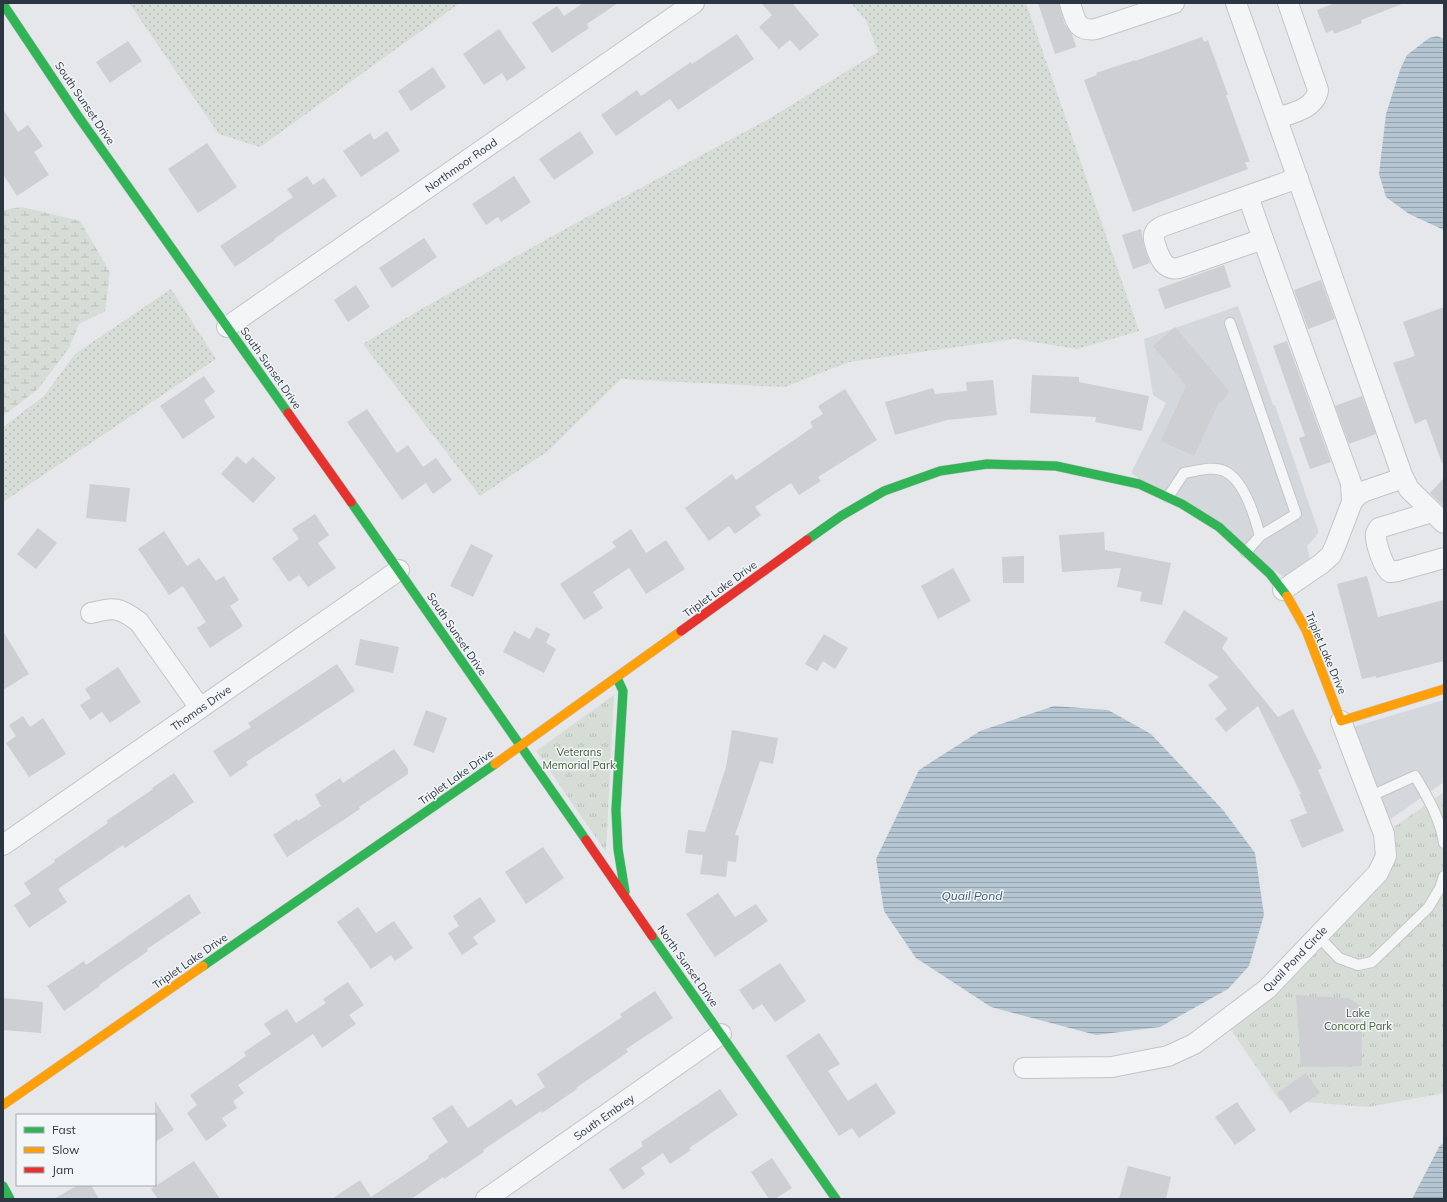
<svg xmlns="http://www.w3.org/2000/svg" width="1447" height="1202" viewBox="0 0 1447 1202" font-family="Mulish,sans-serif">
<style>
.built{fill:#d4d7dc}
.grass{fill:url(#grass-dots)}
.wetland{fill:url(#wetland-marsh)}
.park{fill:url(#park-tufts)}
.water{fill:url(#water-rules)}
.building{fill:#cdcfd2}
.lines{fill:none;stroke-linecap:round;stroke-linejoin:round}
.lane-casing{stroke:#c3c5c8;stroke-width:12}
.street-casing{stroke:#c3c5c8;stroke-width:22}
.fast-casing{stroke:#c3c5c8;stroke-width:10}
.slow-casing{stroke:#c3c5c8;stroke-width:10}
.jam-casing{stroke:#c3c5c8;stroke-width:10}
.lane{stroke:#f4f5f6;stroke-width:10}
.street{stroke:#f4f5f6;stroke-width:20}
.fast{stroke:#30b455;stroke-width:9}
.slow{stroke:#ff9f0a;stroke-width:9}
.jam{stroke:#e5322d;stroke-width:9}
.labels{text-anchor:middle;stroke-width:3;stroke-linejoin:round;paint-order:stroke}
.street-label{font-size:11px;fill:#2c3642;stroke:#f3f6f8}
.park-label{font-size:11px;fill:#445d3a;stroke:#f3f6f8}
.water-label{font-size:12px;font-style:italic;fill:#395874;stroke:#f3f6f8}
</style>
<defs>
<pattern id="grass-dots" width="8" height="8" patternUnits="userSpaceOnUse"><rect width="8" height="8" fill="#d6ddd6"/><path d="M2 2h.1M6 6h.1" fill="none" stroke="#b8beb9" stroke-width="1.8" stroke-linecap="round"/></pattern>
<pattern id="wetland-marsh" width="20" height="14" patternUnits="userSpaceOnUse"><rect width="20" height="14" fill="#d6ddd6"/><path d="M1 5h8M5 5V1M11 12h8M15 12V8" fill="none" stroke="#b8beb9"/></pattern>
<pattern id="park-tufts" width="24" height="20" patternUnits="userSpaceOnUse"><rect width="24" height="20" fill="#d6ddd6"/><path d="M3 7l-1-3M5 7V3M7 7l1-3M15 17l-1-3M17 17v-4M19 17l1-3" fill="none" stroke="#b8beb9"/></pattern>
<pattern id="water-rules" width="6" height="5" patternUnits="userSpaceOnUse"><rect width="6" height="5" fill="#b5c5d2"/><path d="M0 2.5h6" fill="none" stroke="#93a1ac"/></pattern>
</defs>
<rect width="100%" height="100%" fill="#e5e7ea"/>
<g class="built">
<polygon points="1238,306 1273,405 1275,405 1318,530 1318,534 1307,546 1310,559 1284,577 1131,473 1166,403 1153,395 1144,339"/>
<polygon points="1444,700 1444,782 1389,820 1353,727"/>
</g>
<g class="grass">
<polygon points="129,3 460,3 260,147 219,134"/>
<polygon points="851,3 1026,3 1139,331 1077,349 1014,339 849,362 785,387 621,379 548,451 480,496 363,344 418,311 576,223 767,120 878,52 866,20"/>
<polygon points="171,289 216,359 3,502 3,427 44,396 75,354"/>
</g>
<polygon class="wetland" points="22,207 80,221 110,272 105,311 79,324 69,348 38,389 3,416 3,210"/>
<g class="park">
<polygon points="614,695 606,852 536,751"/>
<polygon points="1444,792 1444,1093 1368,1107 1279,1100 1225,1021 1378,873 1384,834"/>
</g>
<g class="water">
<polygon points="1437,36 1444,39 1444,230 1409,214 1386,197 1379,174 1386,114 1400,70 1407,55 1429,38"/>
<polygon points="1054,706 1108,710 1151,734 1223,810 1255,853 1264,915 1249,966 1228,989 1160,1027 1096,1035 991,1007 916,958 884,911 876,859 919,770 980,731"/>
<polygon points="1444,1142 1444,1199 1412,1199 1439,1147"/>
</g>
<g class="building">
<polygon points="583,3 618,3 587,24 589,28 552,53 532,23 557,6 564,16"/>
<polygon points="761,3 792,3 819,35 800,51 790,40 779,49 759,27 772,15"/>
<polygon points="1038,3 1059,3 1064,23 1072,34 1076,47 1055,54"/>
<polygon points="1335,3 1401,3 1402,4 1361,20 1362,23 1334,34 1333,30 1326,33 1317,10"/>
<polygon points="499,29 526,68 507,81 502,73 484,85 463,54"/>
<polygon points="737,34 754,59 678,110 670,99 616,136 601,115 637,90 641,96 691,62 692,64"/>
<polygon points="1202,37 1204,42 1208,40 1228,95 1226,95 1250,162 1245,162 1248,169 1133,212 1084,80 1097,75 1096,73 1135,60 1135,61"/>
<polygon points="128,41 142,61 110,83 96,62"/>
<polygon points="433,67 446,87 411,111 398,91"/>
<polygon points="3,109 18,132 28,125 43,146 34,152 49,175 17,196 3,174"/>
<polygon points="387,131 400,151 361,177 343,151 370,133 374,140"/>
<polygon points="580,131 594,153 554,180 539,159"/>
<polygon points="207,143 237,187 198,213 168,169"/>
<polygon points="307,176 313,185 324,178 337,196 274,239 275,240 235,267 220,246 293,197 287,189"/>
<polygon points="514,176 531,202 501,222 498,217 486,225 472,204"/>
<polygon points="1141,229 1144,246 1150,263 1133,269 1122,235"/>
<polygon points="424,238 437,257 392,288 379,268"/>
<polygon points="1224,265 1231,287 1165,309 1158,289"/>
<polygon points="1321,280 1335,319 1308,329 1294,290"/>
<polygon points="356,285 370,307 348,322 334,300"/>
<polygon points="1444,307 1444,463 1442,463 1426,419 1415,424 1393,363 1415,356 1403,322"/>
<polygon points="1175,327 1229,391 1225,398 1218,404 1194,456 1161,441 1186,386 1153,346"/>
<polygon points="1287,341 1331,462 1310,469 1299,438 1305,436 1273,346"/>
<polygon points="1032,375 1079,377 1079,382 1149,396 1142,431 1095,422 1096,417 1030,413"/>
<polygon points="204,376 215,392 204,400 215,417 183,439 160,406"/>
<polygon points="993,380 997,415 947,420 895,435 885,402 933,388 935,394 967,391 966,382"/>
<polygon points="845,389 877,440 818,477 821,481 799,495 791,483 755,507 761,515 735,534 729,526 709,541 685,508 732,474 736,480 813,427 810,422 823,414 818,406"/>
<polygon points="1362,396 1376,434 1349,444 1335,406"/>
<polygon points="367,409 397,453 408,445 423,467 436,458 452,480 433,494 426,483 402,500 347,422"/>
<polygon points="237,456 246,464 253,457 276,478 253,503 221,474"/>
<polygon points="1444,478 1444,507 1430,493"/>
<polygon points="90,484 130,488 126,522 86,518"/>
<polygon points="315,514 329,535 318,543 336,568 308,587 299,575 289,582 272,558 299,539 292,529"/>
<polygon points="38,528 57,543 36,569 17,554"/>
<polygon points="631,529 646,553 666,540 685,569 646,594 629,568 593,592 603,608 584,620 560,584 616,547 612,542"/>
<polygon points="164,531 187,566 199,558 216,581 224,576 239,600 230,606 243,626 210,648 197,628 206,622 183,586 169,595 138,549"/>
<polygon points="1104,532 1105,550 1171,563 1162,605 1140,601 1142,592 1117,587 1121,568 1062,572 1059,535"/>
<polygon points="471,544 493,555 473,597 450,586"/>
<polygon points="1024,556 1024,583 1003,583 1002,557"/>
<polygon points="953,568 971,601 938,619 921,586"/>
<polygon points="1367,576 1378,617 1444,600 1444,661 1376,678 1376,676 1362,679 1337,584"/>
<polygon points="1184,610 1228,638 1222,648 1278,717 1293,709 1322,768 1318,770 1344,831 1302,848 1290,820 1307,813 1299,794 1301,794 1258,706 1226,732 1215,719 1227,709 1208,685 1219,677 1164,643"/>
<polygon points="536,627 550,634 546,643 556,649 544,673 503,652 514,631 530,639"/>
<polygon points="3,631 29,674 3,690"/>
<polygon points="824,634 848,648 835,669 823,661 817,671 805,664"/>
<polygon points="360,639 399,647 393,673 355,665"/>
<polygon points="337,664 355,691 246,762 248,765 230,777 213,751 251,727 248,723"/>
<polygon points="118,667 141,702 110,723 102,712 90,720 80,705 91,698 85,689"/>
<polygon points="426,710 447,718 434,753 413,745"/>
<polygon points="23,716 30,727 43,718 66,754 29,777 6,743 16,736 9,725"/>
<polygon points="732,730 778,738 773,764 760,761 735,835 739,836 736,862 728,861 726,877 700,874 703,855 685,853 688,830 705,832 726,767"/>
<polygon points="394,749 408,769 408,774 359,807 360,809 287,857 273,835 297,819 298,821 321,806 315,795 340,778 343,783"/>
<polygon points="174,773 194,802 125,848 123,845 58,889 67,902 29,928 14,905 31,894 24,883 55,862 54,860 108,823 106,821 153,789 152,788"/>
<polygon points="543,847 564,878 526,904 505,872"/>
<polygon points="718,893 735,917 756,904 768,921 715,957 686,914"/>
<polygon points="189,894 201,913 147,949 148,951 99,985 100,986 64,1011 47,986 84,961 86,965"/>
<polygon points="480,897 496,921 473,937 478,944 462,955 448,933 459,926 453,916"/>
<polygon points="358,907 376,933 394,921 413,948 395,961 391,955 371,969 337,922"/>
<polygon points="780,963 806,1001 775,1022 762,1004 753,1010 739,990"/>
<polygon points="348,982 364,1005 349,1015 356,1024 322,1048 313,1034 238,1085 244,1093 233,1101 237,1108 222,1118 227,1126 206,1141 187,1113 197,1105 190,1095 246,1056 244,1052 271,1034 264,1024 287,1009 296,1023 326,1003 323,999"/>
<polygon points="655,991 673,1018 626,1049 628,1052 576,1088 577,1089 542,1113 541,1111 483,1150 484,1152 444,1179 443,1177 411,1199 332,1199 360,1180 371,1197 429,1158 428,1156 448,1142 432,1118 452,1105 468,1128 511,1099 516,1106 545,1087 537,1074 622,1017 620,1014"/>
<polygon points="1296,995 1348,998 1361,1006 1362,1066 1301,1067"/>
<polygon points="3,998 43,1002 41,1033 3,1030"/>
<polygon points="819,1033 840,1064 828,1071 848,1101 876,1083 896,1113 859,1138 852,1128 839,1136 786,1056"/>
<polygon points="1306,1073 1320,1093 1290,1113 1277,1093"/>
<polygon points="720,1089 738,1115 689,1148 691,1150 670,1164 663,1153 641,1168 645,1174 623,1190 609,1169 643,1146 641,1142"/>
<polygon points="155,1101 174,1130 155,1142"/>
<polygon points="1237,1102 1256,1130 1235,1145 1215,1117"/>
<polygon points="772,1158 792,1188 775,1199 769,1199 751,1172"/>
<polygon points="194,1161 220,1199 158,1199 151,1189"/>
<polygon points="1128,1166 1171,1177 1166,1199 1119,1199"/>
<polygon points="78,1185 91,1185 99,1199 54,1199"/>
</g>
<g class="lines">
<g class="lane-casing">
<g id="lane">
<polyline points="1230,323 1296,514 1260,536 1246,552"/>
<path d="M1168,497L1184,473C1196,471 1215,465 1226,472C1244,481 1255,517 1260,536"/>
<path d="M1371,796L1415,776C1428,798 1440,818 1444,843"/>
<polyline points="1318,936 1339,958 1358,965 1372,962 1428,908 1440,888 1444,876"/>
</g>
</g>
<g class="street-casing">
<g id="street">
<path d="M1070,3C1075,19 1076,32 1096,29L1174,3"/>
<polyline points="1236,3 1402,475 1409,489 1444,523"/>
<path d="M1277,118C1292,113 1315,109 1318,90L1288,3"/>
<path d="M1248,196L1263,239L1179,268C1165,271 1160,259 1156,247C1155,243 1153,239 1154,235C1155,230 1159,228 1163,226L1298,178"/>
<polyline points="1263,239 1351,483 1352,502"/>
<polyline points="227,327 694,3"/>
<path d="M1432,512L1379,528C1377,531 1375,533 1376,537C1376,544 1384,569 1390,572L1398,571L1444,558"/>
<polyline points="1283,590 1321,564 1331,555 1336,544 1352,502 1358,495 1365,491 1403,478"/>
<path d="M91,613C115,607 119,607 139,622L200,708"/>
<polyline points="3,845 399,570"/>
<polyline points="1024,1068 1112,1067 1168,1056 1194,1044 1267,989 1378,873 1386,856 1384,834 1341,721"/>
<polyline points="486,1199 721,1034"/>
</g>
</g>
<g class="fast-casing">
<g id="fast">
<polyline points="3,4 78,116 288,413"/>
<polyline points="351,502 586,840"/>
<polyline points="807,540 841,516 884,491 940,471 987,464 1056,466 1139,484 1182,504 1219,527 1270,574 1287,596"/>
<polyline points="617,678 623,691 616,810 618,849 625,892"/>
<polyline points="652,936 836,1199"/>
<polyline points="203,966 495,764"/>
<polyline points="3,1186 10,1199"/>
</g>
</g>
<g class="slow-casing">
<g id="slow">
<polyline points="1287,596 1306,630 1341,721 1444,689"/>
<polyline points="495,764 681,631"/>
<polyline points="3,1105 203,966"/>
</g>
</g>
<g class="jam-casing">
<g id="jam">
<polyline points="288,413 351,502"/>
<polyline points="681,631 807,540"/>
<polyline points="586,840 652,936"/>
</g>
</g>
<use href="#lane" class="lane"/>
<use href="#street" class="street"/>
<use href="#fast" class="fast"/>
<use href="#slow" class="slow"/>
<use href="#jam" class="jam"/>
</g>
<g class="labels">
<g class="street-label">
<text transform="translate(85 103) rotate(56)" y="4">South Sunset Drive</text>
<text transform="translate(461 165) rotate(-35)" y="4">Northmoor Road</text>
<text transform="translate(271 368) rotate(55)" y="4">South Sunset Drive</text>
<text transform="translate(720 589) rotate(-36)" y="4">Triplet Lake Drive</text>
<text transform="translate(457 634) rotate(56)" y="4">South Sunset Drive</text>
<text transform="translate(1326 653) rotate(67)" y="4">Triplet Lake Drive</text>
<text transform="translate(201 708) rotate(-35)" y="4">Thomas Drive</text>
<text transform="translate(456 777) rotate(-35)" y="4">Triplet Lake Drive</text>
<text transform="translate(1295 959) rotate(-46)" y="4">Quail Pond Circle</text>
<text transform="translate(190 961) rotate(-35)" y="4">Triplet Lake Drive</text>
<text transform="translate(688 966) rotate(55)" y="4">North Sunset Drive</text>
<text transform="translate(604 1117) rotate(-35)" y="4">South Embrey</text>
</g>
<g class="park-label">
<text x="579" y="756">Veterans<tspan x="579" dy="13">Memorial Park</tspan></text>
<text x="1358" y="1017">Lake<tspan x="1358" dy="13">Concord Park</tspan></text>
</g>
<g class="water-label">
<text x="972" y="900">Quail Pond</text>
</g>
</g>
<rect width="1447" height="1202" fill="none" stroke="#2c3642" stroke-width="8"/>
<rect x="16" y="1114" width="140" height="72" fill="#f3f6f8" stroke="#a3a9af"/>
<rect x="24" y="1127" width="20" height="6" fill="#30b455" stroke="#a3a9af"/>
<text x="52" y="1134" font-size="12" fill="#2c3642">Fast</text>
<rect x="24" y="1147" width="20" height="6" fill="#ff9f0a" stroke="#a3a9af"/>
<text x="52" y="1154" font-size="12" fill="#2c3642">Slow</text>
<rect x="24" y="1167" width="20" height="6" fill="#e5322d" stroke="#a3a9af"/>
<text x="52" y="1174" font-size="12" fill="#2c3642">Jam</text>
</svg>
